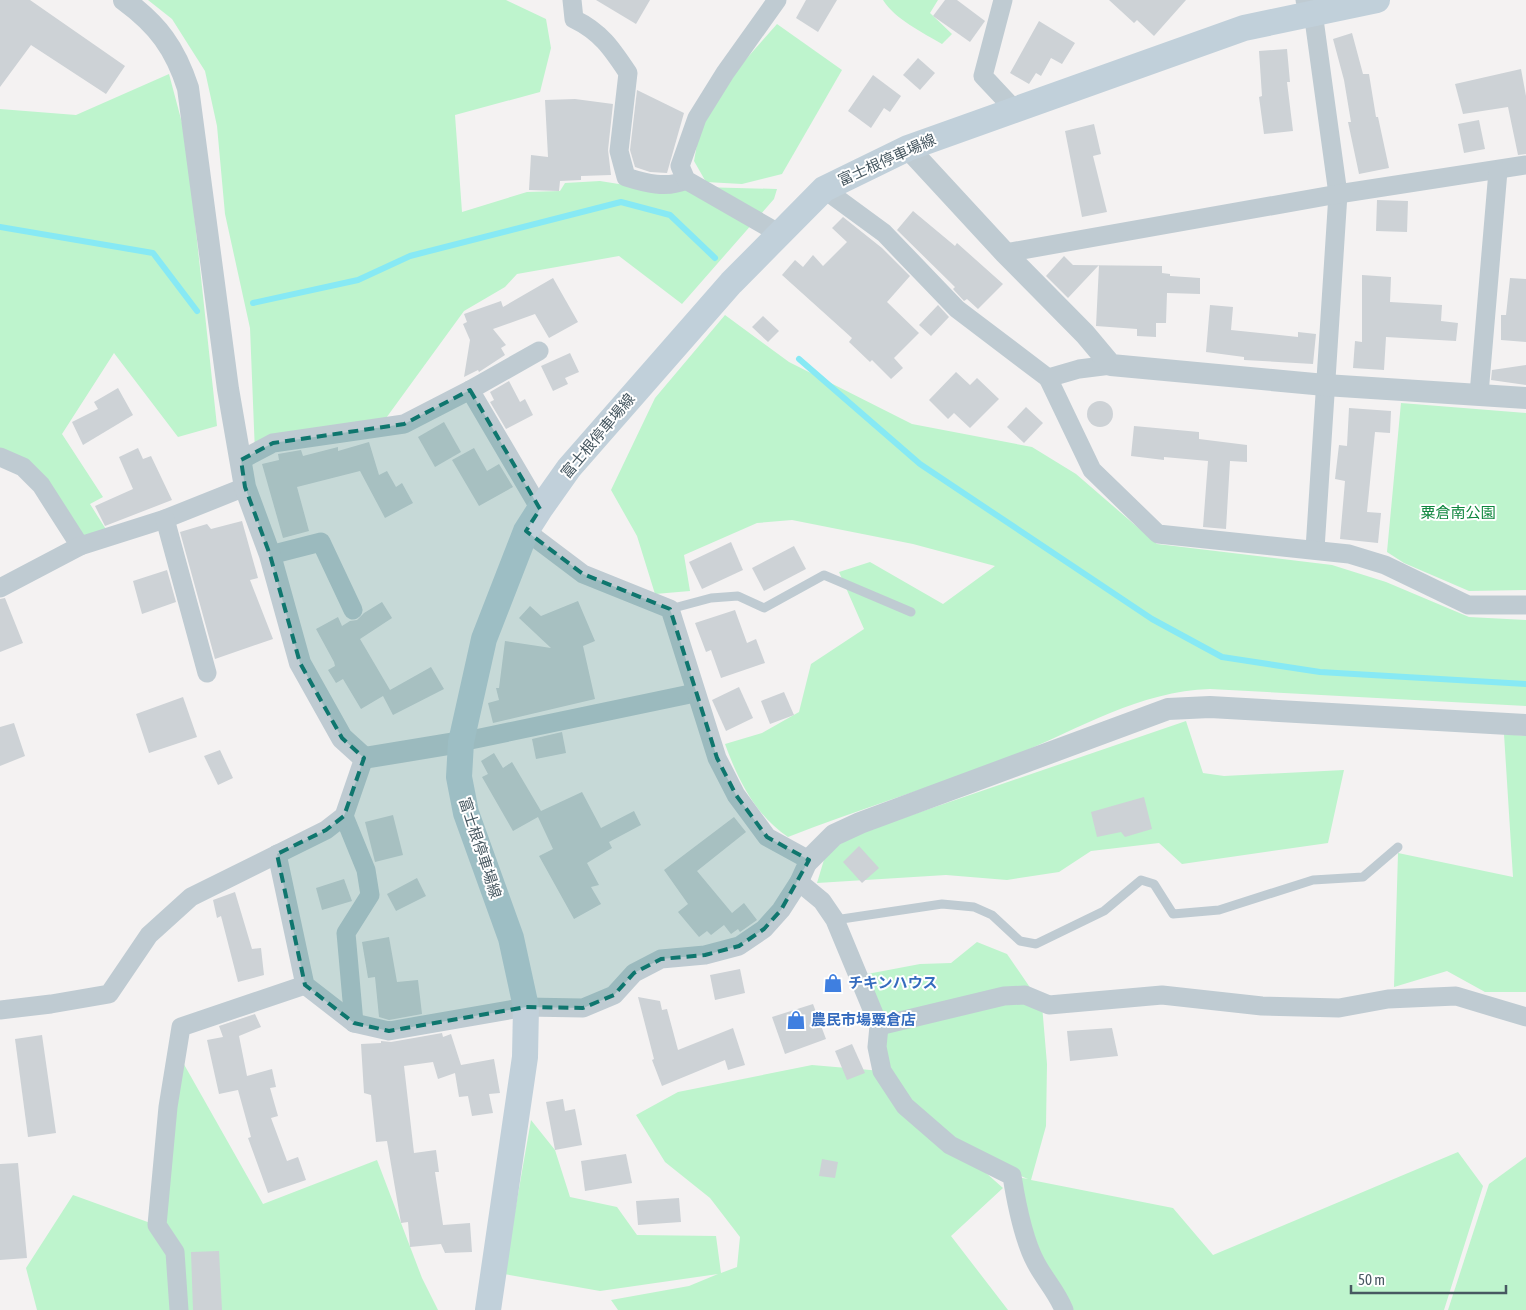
<svg xmlns="http://www.w3.org/2000/svg" width="1526" height="1310" viewBox="0 0 1526 1310" font-family="'Asap Condensed','Noto Sans JP',sans-serif">
<style>
.green{fill:#bef4cd}
.lines{fill:none;stroke-linecap:round;stroke-linejoin:round}
.stream{stroke:#87e9f4;stroke-width:6}
.building{fill:#cdd2d6}
.service{stroke:#bfcbd2;stroke-width:9}
.minor{stroke:#bfcbd2;stroke-width:19}
.tertiary{stroke:#bfcbd2;stroke-width:22}
.secondary{stroke:#c1d0da;stroke-width:26}
.marked{fill:#0f766e;fill-opacity:0.2;stroke:#0f766e;stroke-width:4;stroke-dasharray:10 6;stroke-linejoin:round}
.labels{text-anchor:middle;stroke-width:4;stroke-linejoin:round;paint-order:stroke}
.street-label{font-size:15px;fill:#475861;stroke:#fff}
.park-label{font-size:15px;fill:#0f863e;stroke:#fff}
.shop-label{font-size:15px;font-weight:bold;fill:#366cbe;stroke:#fff;text-anchor:start}
</style>
<rect width="100%" height="100%" fill="#f4f2f2"/>
<g class="green">
<polygon points="148,0 506,0 546,19 551,48 540,92 455,115 462,212 527,192 560,191 565,183 600,181 625,185 777,189 774,199 682,304 619,256 517,274 505,287 464,311 381,425 255,453 250,328 225,214 217,126 205,71 172,19"/>
<path d="M883,0H938L930,13L952,34L942,44C922,32 896,20 883,0Z"/>
<polygon points="777,24 842,70 782,174 742,184 706,182 694,161 701,122 732,75"/>
<polygon points="169,74 186,138 217,426 178,437 114,353 62,434 103,497 90,504 107,531 80,546 42,486 0,457 0,109 76,115"/>
<path d="M725,315L789,362L912,424L1032,447L1076,474L1157,544L1332,565L1386,582L1469,617L1526,620V706L1210,689C1136,691 1071,734 1003,760C932,787 859,809 788,837C756,816 738,780 725,744L762,733L799,712L811,664L864,629L839,572L870,562L943,604L995,566L913,544L792,520L757,523L684,555L690,591L655,594L637,536L611,490L655,398Z"/>
<polygon points="1401,403 1526,413 1526,590 1469,591 1404,563 1387,552"/>
<polygon points="1186,721 1203,773 1224,776 1344,770 1328,843 1182,864 1159,843 1091,851 1059,872 1007,880 946,875 817,883 826,853 856,834"/>
<polygon points="1504,734 1526,736 1526,992 1485,992 1447,971 1394,987 1398,853 1513,877"/>
<polygon points="977,942 1007,954 1042,1005 1047,1064 1046,1126 1031,1180 1173,1208 1213,1255 1458,1152 1483,1186 1444,1310 1062,1310 1012,1176 1028,1179 964,1152 942,1134 1003,1188 951,1236 1008,1310 618,1310 611,1300 689,1286 718,1274 600,1291 504,1274 531,1120 555,1150 570,1197 617,1207 637,1235 716,1236 721,1273 737,1267 740,1237 710,1198 665,1162 636,1115 678,1092 812,1065 882,1071 862,975 920,964 951,963"/>
<polygon points="177,1052 263,1204 377,1160 422,1278 438,1310 37,1310 26,1268 73,1195 156,1225"/>
<polygon points="1526,1157 1526,1310 1448,1310 1489,1184"/>
</g>
<g class="lines">
<g class="stream">
<polyline points="0,227 153,253 197,311"/>
<polyline points="253,303 358,280 410,256 621,202 670,215 715,258"/>
<polyline points="799,359 920,464 1152,619 1222,657 1320,672 1526,684"/>
</g>
</g>
<g class="building">
<polygon points="0,0 30,0 125,66 106,94 31,45 0,87"/>
<polygon points="596,0 650,0 636,24"/>
<polygon points="806,0 837,0 818,32 796,18"/>
<polygon points="945,0 957,0 985,21 970,42 933,16"/>
<polygon points="1109,0 1186,0 1154,36 1137,20 1134,23"/>
<polygon points="1039,21 1075,43 1062,64 1051,58 1041,76 1036,73 1029,84 1010,73"/>
<polygon points="1352,33 1363,74 1369,74 1376,117 1378,117 1389,168 1359,174 1348,122 1351,122 1344,80 1333,39"/>
<polygon points="1287,49 1290,82 1287,82 1293,131 1264,134 1259,97 1262,96 1259,51"/>
<polygon points="918,58 935,73 920,90 903,75"/>
<polygon points="1521,69 1526,96 1526,154 1518,155 1508,107 1463,114 1455,84"/>
<polygon points="873,75 901,96 890,112 884,108 871,128 848,111"/>
<polygon points="637,90 684,113 667,173 650,172 635,167 630,150"/>
<polygon points="575,99 613,104 608,150 611,175 581,176 581,180 560,181 559,191 529,190 531,155 548,157 545,100"/>
<polygon points="1479,120 1485,149 1464,153 1458,124"/>
<polygon points="1094,124 1101,154 1093,156 1107,212 1082,217 1065,131"/>
<polygon points="1377,200 1408,201 1407,232 1376,231"/>
<polygon points="913,211 955,246 957,243 1003,284 978,309 967,299 964,301 953,289 955,287 897,230"/>
<polygon points="843,217 882,248 910,276 887,302 919,333 894,358 903,368 891,379 872,360 870,362 849,342 852,338 782,275 795,260 803,267 813,255 823,266 847,242 832,228"/>
<polygon points="1064,256 1073,265 1162,266 1162,273 1170,274 1170,276 1200,278 1200,294 1167,293 1166,323 1156,323 1156,337 1137,336 1137,329 1096,326 1099,265 1068,298 1046,276"/>
<polygon points="1362,275 1391,277 1390,302 1442,305 1441,321 1458,323 1456,341 1386,337 1384,370 1353,368 1355,341 1362,342"/>
<polygon points="553,278 578,322 549,338 535,314 493,329 506,345 501,348 505,355 479,372 478,370 464,377 470,340 463,324 467,322 464,314 501,301 503,307"/>
<polygon points="1510,278 1526,279 1526,342 1501,340 1501,315 1506,315"/>
<polygon points="938,305 949,317 931,336 919,325"/>
<polygon points="1210,305 1233,307 1231,330 1298,337 1298,332 1316,334 1313,364 1244,360 1244,357 1206,352"/>
<polygon points="763,316 779,331 768,342 752,327"/>
<polygon points="570,353 579,372 565,378 568,384 553,391 541,366"/>
<polygon points="1526,365 1526,385 1491,380 1492,370"/>
<polygon points="956,372 970,385 977,378 999,399 970,428 954,413 948,419 929,400"/>
<polygon points="509,381 520,402 525,399 533,415 506,429 490,402 494,400 490,392"/>
<polygon points="118,388 133,415 83,445 72,422 98,409 94,402"/>
<circle cx="1100" cy="414" r="13"/>
<polygon points="1026,407 1043,423 1024,443 1007,427"/>
<polygon points="1349,408 1391,411 1390,433 1375,432 1367,512 1381,513 1378,543 1340,539 1345,481 1335,479 1339,445 1347,446"/>
<polygon points="444,422 461,452 435,467 418,437"/>
<polygon points="1134,426 1199,432 1199,439 1247,445 1247,462 1230,461 1226,529 1203,527 1208,461 1164,457 1164,460 1131,456"/>
<polygon points="369,442 379,475 387,471 396,487 402,483 413,503 385,518 360,471 297,487 309,531 283,538 262,464 279,460 278,454 301,450 303,456 338,447 338,451"/>
<polygon points="138,448 143,459 151,456 172,500 105,526 95,506 133,489 119,457"/>
<polygon points="474,448 487,471 499,464 513,487 479,506 452,460"/>
<polygon points="242,521 258,578 250,580 273,639 215,659 180,532 207,524 211,529"/>
<polygon points="731,542 743,570 702,589 689,562"/>
<polygon points="794,546 806,569 764,591 752,568"/>
<polygon points="167,570 176,602 142,614 133,581"/>
<polygon points="5,598 23,643 0,652 0,599"/>
<polygon points="578,601 595,641 583,646 595,699 493,723 488,703 499,700 496,688 499,688 505,641 551,648 519,618 530,606 541,616"/>
<polygon points="382,602 392,618 360,639 390,690 431,667 444,689 393,715 383,696 361,709 343,679 336,683 328,670 335,666 334,662 316,629 338,617 342,626 350,621 357,620 364,613"/>
<polygon points="735,610 747,643 756,639 765,663 721,678 711,650 706,652 695,623"/>
<polygon points="739,687 753,718 726,731 712,700"/>
<polygon points="784,692 794,715 770,724 761,701"/>
<polygon points="183,697 197,737 149,753 136,714"/>
<polygon points="14,723 25,756 0,766 0,727"/>
<polygon points="562,732 566,753 536,759 532,739"/>
<polygon points="220,750 233,778 218,785 204,756"/>
<polygon points="494,753 503,768 512,762 541,811 582,792 601,828 634,811 641,825 609,842 612,848 587,863 599,885 591,887 601,904 574,919 539,856 553,849 538,817 513,831 482,777 488,774 481,761"/>
<polygon points="1144,797 1152,829 1125,837 1121,832 1097,837 1091,812"/>
<polygon points="393,815 403,855 375,862 365,822"/>
<polygon points="734,817 746,832 697,871 732,913 744,903 757,920 740,932 738,929 731,934 724,925 711,935 707,931 699,937 678,912 688,904 664,870"/>
<polygon points="859,846 879,868 862,883 843,862"/>
<polygon points="417,878 426,896 396,911 387,894"/>
<polygon points="344,879 352,901 322,910 316,888"/>
<polygon points="235,892 252,949 261,948 264,975 238,982 221,916 217,918 213,900"/>
<polygon points="389,937 397,982 418,980 422,1014 389,1020 379,1017 375,977 368,978 362,942"/>
<polygon points="740,969 745,993 715,1000 710,975"/>
<polygon points="638,997 660,1001 662,1010 667,1009 678,1050 733,1028 745,1065 728,1070 725,1060 662,1086 652,1060 654,1059"/>
<polygon points="813,1004 826,1039 785,1054 772,1017"/>
<polygon points="255,1014 261,1027 239,1036 247,1076 272,1069 276,1087 270,1088 278,1116 271,1118 287,1161 298,1157 306,1180 268,1193 248,1138 251,1137 238,1090 219,1094 207,1040 223,1037 219,1026"/>
<polygon points="1112,1028 1118,1056 1070,1061 1067,1031"/>
<polygon points="442,1033 443,1037 451,1034 461,1065 494,1059 500,1093 489,1094 493,1113 472,1116 468,1096 459,1097 455,1073 438,1079 433,1062 404,1066 414,1153 436,1150 439,1172 435,1172 443,1225 470,1223 472,1252 445,1253 441,1244 410,1247 408,1222 401,1223 387,1141 376,1142 371,1095 364,1093 361,1044 381,1043 381,1041 391,1042"/>
<polygon points="42,1035 56,1133 28,1137 15,1039"/>
<polygon points="852,1044 865,1073 847,1080 835,1051"/>
<polygon points="563,1099 565,1111 575,1109 582,1145 555,1150 546,1102"/>
<polygon points="626,1154 632,1183 585,1191 581,1161"/>
<polygon points="822,1159 838,1162 835,1178 819,1176"/>
<polygon points="18,1163 27,1258 0,1260 0,1164"/>
<polygon points="679,1198 681,1222 638,1225 636,1201"/>
<polygon points="219,1251 222,1310 193,1310 191,1252"/>
</g>
<g class="lines">
<g class="service">
<polyline points="670,609 711,598 738,596 764,608 824,575 911,612"/>
<polyline points="835,920 942,904 974,907 992,915 1020,941 1036,944 1104,911 1141,880 1154,884 1173,914 1219,910 1313,880 1363,877 1398,847"/>
</g>
<g class="minor">
<path d="M572,0L574,19C601,32 612,49 628,73L619,151L626,177C645,183 667,189 686,180"/>
<polyline points="777,0 725,73 697,118 680,166 686,180 780,234"/>
<polyline points="1003,0 983,76 1014,109"/>
<polyline points="1305,0 1313,12 1338,194 1315,549"/>
<polyline points="824,189 884,233 957,309 1048,378"/>
<polyline points="1005,253 1338,194 1526,165"/>
<polyline points="539,351 470,390 540,509"/>
<polyline points="1111,365 1079,369 1048,378 1092,470 1158,534 1349,554 1385,565 1468,605 1526,605"/>
<polyline points="1479,394 1498,171"/>
<polyline points="0,457 23,467 41,485 80,546 165,519 245,487"/>
<polyline points="241,460 273,443 404,424 470,390"/>
<polyline points="165,519 207,673"/>
<polyline points="270,555 321,542 353,610"/>
<polyline points="0,588 80,546"/>
<polyline points="461,742 695,693"/>
<polyline points="344,816 366,870 370,895 346,933 354,1023"/>
<polyline points="277,854 305,985 354,1023 389,1031 526,1007 583,1008 614,995 634,973 661,959 705,955 739,946 764,929 781,910 799,882 809,860 767,837 736,795 717,758 670,609 583,574 526,531"/>
<polyline points="799,882 822,901 835,920 879,1026 1004,996 1025,995 1049,1005 1162,995 1262,1006 1339,1008 1388,999 1456,996 1526,1017"/>
<polyline points="0,1010 51,1004 109,994 149,935 191,897 326,830 344,816 364,758"/>
<path d="M879,1026L877,1047L882,1071L905,1106L950,1145L1012,1176C1016,1201 1024,1241 1036,1263C1045,1280 1057,1292 1064,1310"/>
<polyline points="179,1310 175,1252 157,1225 168,1107 181,1027 305,985"/>
</g>
<g class="tertiary">
<path d="M124,0C158,25 175,48 188,88L228,389L245,487L270,555L300,663L342,738L364,758L461,742"/>
<polyline points="908,148 1005,253 1085,334 1111,365 1325,385 1526,398"/>
<polyline points="809,860 834,835 860,823 1168,709 1210,707 1526,725"/>
</g>
<polyline class="secondary" points="488,1310 525,1057 526,1007 511,938 466,813 459,777 461,742 484,639 526,531 540,509 569,468 731,283 824,189 908,148 1244,28 1377,0"/>
</g>
<path class="marked" d="M470,390L540,509L526,531L583,574L670,609L717,758L736,795L767,837L809,860L781,910L764,929L739,946L705,955L661,959L634,973L614,995L583,1008L526,1007L389,1031L354,1023L305,985L277,854L326,830L344,816L364,758L342,738L300,663L270,555L245,487L241,460L273,443L404,424Z"/>
<defs>
<g id="shop-bare" transform="scale(1.5)"><path d="M-5-2.5h2.3a2.7 3.5 0 0 1 5.4 0H5L5.5 6h-11ZM-1.5-2.5h3a1.5 2.3 0 0 0-3 0Z" fill="#3f7fe0" stroke="#fff" stroke-width="2.5" paint-order="stroke"/></g>
</defs>
<g fill-rule="evenodd">
<use href="#shop-bare" x="833" y="983"/>
<use href="#shop-bare" x="796" y="1020"/>
</g>
<g class="labels">
<g class="street-label">
<text transform="translate(887 160) rotate(-24)" y="5">富士根停車場線</text>
<text transform="translate(598 436) rotate(-50)" y="5">富士根停車場線</text>
<text transform="translate(480 848) rotate(72)" y="5">富士根停車場線</text>
</g>
<g class="park-label">
<text x="1458" y="518">粟倉南公園</text>
</g>
<g class="shop-label">
<text x="848" y="988">チキンハウス</text>
<text x="811" y="1025">農民市場粟倉店</text>
</g>
</g>
<path d="M1351 1285v8h155v-8" fill="none" stroke="#475861" stroke-width="2.5"/>
<text x="1358" y="1285" font-size="15" fill="#475861" stroke="#ffffff" stroke-width="4" paint-order="stroke">50 m</text>
</svg>
